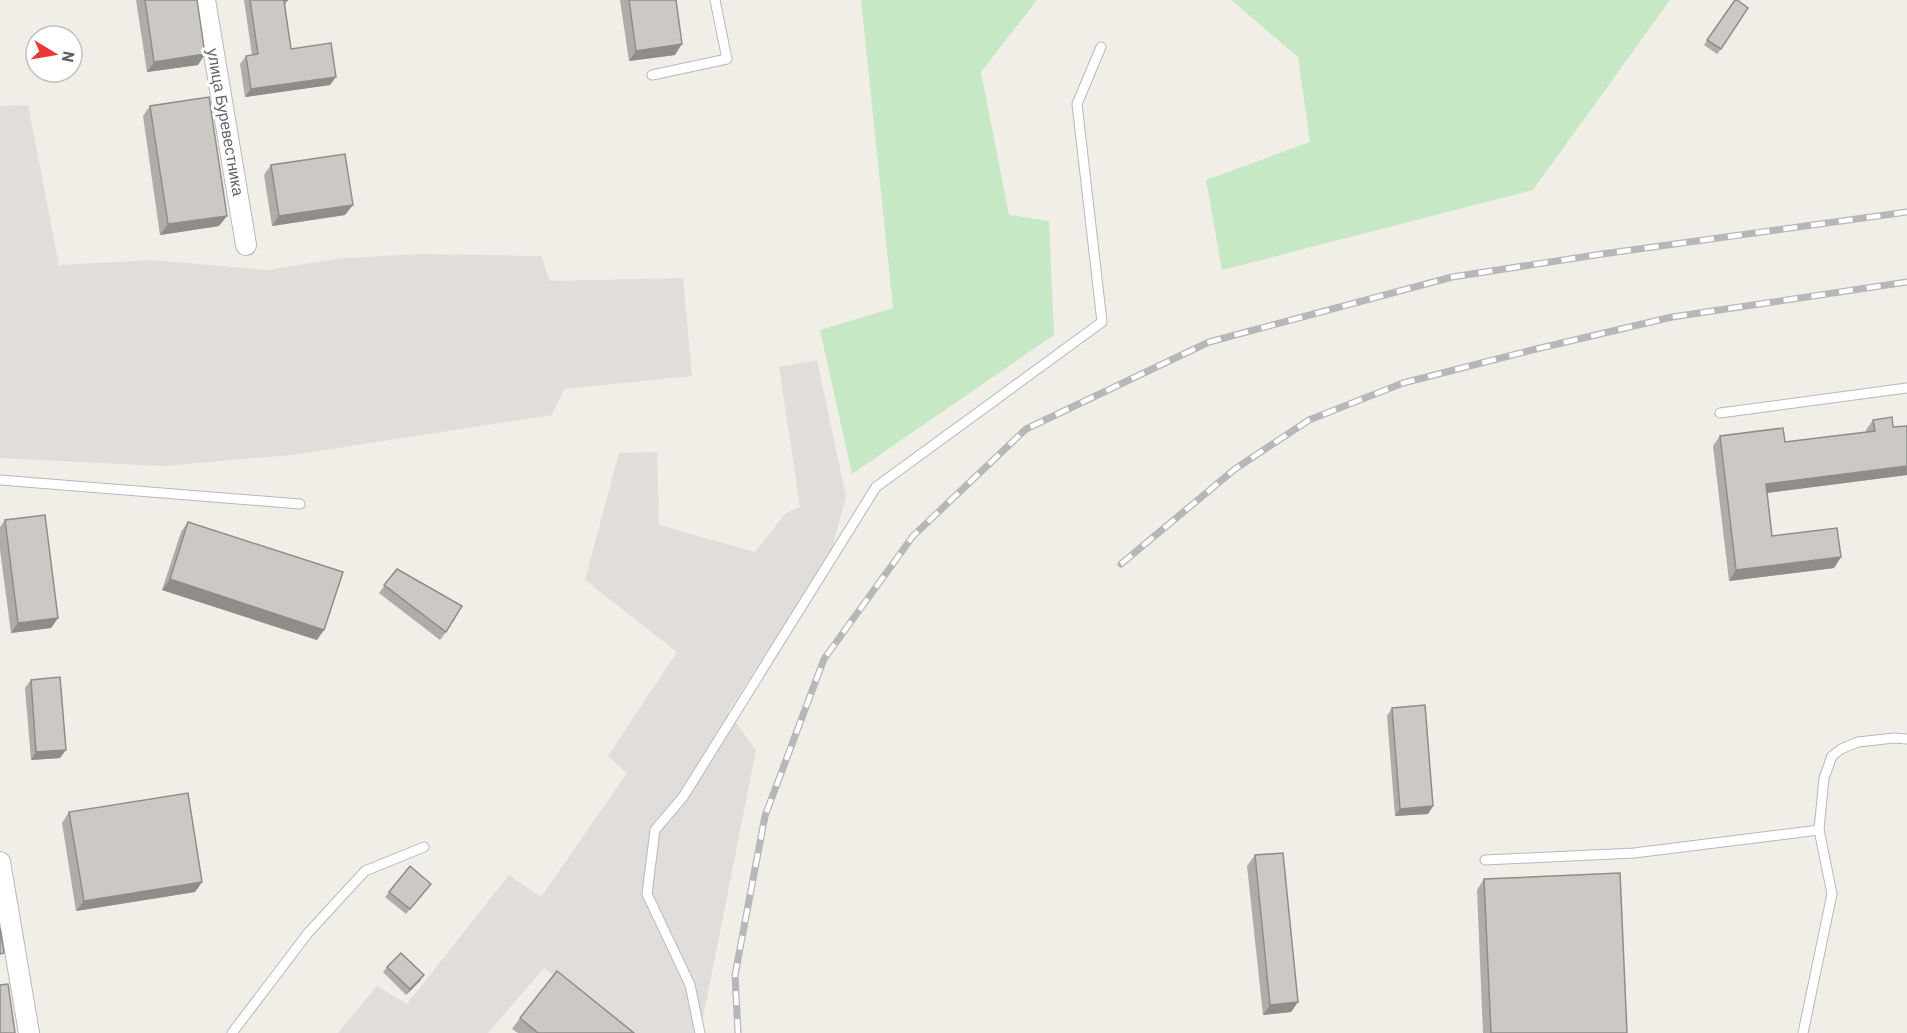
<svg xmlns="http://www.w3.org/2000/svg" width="1907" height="1033" viewBox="0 0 1907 1033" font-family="Barlow,sans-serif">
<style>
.industrial{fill:#e0ddda}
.green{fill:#c7e8c5}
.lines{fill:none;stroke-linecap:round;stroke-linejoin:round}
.lane-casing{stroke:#b5b8bc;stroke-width:11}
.street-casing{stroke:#b5b8bc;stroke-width:22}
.lane{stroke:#fff;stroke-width:9}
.street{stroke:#fff;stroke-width:20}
.rail-casing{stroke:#b6b7b8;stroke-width:7}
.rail{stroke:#fff;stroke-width:4.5;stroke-dasharray:14;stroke-linecap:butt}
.wall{fill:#afada9}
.shaded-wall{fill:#8f8d8a}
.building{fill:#ccc9c5;stroke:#8f8d8a;stroke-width:1.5}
.labels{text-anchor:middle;stroke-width:6;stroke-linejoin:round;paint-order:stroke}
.street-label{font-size:16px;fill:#5f6368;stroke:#fff}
</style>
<rect width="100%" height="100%" fill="#f1eee8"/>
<g class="industrial">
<polygon points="28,105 59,265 153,260 267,270 343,258 423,254 541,256 550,281 683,278 692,376 564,389 552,415 292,455 163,466 0,458 0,106"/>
<polygon points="817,360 846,497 830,555 728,712 756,750 700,1033 632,1033 544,968 488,1033 338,1033 377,986 407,1004 509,875 541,897 627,773 608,756 677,652 585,580 619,453 657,452 659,525 755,552 786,513 800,507 779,367"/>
</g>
<g class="green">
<polygon points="861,0 1037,0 981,72 1009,215 1049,221 1054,335 852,474 820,330 893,308"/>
<polygon points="1231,0 1670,0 1533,190 1222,270 1206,180 1310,142 1298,57"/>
</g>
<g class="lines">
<g class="lane-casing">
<g id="lane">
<polyline points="652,75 727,59 715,0"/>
<polyline points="1720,413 1907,388"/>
<polyline points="0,480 300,504"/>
<polyline points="1485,860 1634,853 1819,830"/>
<polyline points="232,1033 308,933 365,871 424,847"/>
<polyline points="700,1033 690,985 647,894 655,830 683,797 876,487 1102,322 1077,104 1101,47"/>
<polyline points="1803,1033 1832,894 1819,830 1824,778 1832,756 1841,749 1858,742 1894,738 1907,739"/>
</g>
</g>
<g class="street-casing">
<g id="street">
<polyline points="205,0 246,245"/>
<polyline points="0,862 29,1033"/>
</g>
</g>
<use href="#lane" class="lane"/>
<use href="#street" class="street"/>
<g class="rail-casing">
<g id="rail">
<polyline points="1121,564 1235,469 1309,420 1403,383 1532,350 1672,317 1907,282"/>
<polyline points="738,1033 735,975 765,816 824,659 913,536 1026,429 1209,342 1452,277 1602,254 1907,212"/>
</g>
</g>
<use href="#rail" class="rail"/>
</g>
<g class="wall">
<polygon points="136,0 197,0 205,54 198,65 147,72"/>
<polygon points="244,0 288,0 285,5 291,49 330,85 245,97 240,64 246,56 252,55"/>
<polygon points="620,0 676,0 675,55 629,61"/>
<polygon points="1735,0 1721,49 1717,54 1704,45"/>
<polygon points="150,106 219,226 160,235 143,116"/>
<polygon points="271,165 345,215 272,226 264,175"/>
<polygon points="1873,420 1893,427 1907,426 1907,475 1767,493 1772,536 1841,557 1834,568 1729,581 1713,446 1720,436 1785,442 1866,432 1866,430"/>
<polygon points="5,520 58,618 51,628 11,633 0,550 0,527"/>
<polygon points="188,522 317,640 162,590 181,532"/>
<polygon points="397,569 446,632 440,640 379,593"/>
<polygon points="31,680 60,758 31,760 25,688"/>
<polygon points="1392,708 1433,806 1428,814 1395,816 1387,716"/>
<polygon points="69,812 202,882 195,892 76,911 62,823"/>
<polygon points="1255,855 1298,1002 1291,1012 1263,1015 1247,866"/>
<polygon points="1484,879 1627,1033 1483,1033 1477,890"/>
<polygon points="427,889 406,914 385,897 389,892"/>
<polygon points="387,967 420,981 406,995 383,972"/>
<polygon points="520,1018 634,1033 518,1033 512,1029"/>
</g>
<g class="shaded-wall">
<polygon points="682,44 675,55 629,61 636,51"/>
<polygon points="205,54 198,65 147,72 154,62"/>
<polygon points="336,77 330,85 245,97 251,89"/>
<polygon points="353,205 345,215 272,226 279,216"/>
<polygon points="227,216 219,226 160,235 168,224"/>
<polygon points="1907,466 1907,475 1758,494 1766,484"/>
<polygon points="1841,557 1834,568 1729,581 1736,570"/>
<polygon points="170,579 324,630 317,640 162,590"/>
<polygon points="58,618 51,628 11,633 18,623"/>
<polygon points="66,750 60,758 31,760 36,752"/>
<polygon points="1433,806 1428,814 1395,816 1400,809"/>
<polygon points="202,882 195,892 76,911 84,901"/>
<polygon points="424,975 420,981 406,995 410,989"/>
<polygon points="1298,1002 1291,1012 1263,1015 1270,1005"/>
</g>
<g class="building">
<polygon points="145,0 197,0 205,54 154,62"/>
<polygon points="250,0 288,0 284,1 291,49 331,43 336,77 251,89 246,56 258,54"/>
<polygon points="629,0 676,0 682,44 636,51"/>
<polygon points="1735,0 1737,0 1748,8 1721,49 1707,40"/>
<polygon points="209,97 227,216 168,224 150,106"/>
<polygon points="345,154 353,205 279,216 271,165"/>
<polygon points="1892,417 1893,427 1907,426 1907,466 1766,484 1772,536 1837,528 1841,557 1736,570 1720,436 1783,428 1785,442 1875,431 1873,420"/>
<polygon points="45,515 58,618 18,623 5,520"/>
<polygon points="188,522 343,572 324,630 170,579"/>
<polygon points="397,569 462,606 446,632 384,585"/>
<polygon points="60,677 66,750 36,752 31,680"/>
<polygon points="1425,705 1433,806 1400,809 1392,708"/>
<polygon points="188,793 202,882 84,901 69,812"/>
<polygon points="1283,853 1298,1002 1270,1005 1255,855"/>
<polygon points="410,866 431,884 410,909 389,892"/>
<polygon points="1620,873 1627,1033 1491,1033 1484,879"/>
<polygon points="0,928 4,953 0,954"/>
<polygon points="401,953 424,975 410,989 387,967"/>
<polygon points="557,971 634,1033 538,1033 520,1018"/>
<polygon points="8,984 15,1033 0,1033 0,985"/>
</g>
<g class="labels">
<g class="street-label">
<text transform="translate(226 122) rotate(80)" y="6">улица Буревестника</text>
</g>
</g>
<g transform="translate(54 54) rotate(101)"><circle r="28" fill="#ffffff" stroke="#bfc1c3" stroke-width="1.5"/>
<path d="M0-4.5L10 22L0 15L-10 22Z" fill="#ea3734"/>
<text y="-9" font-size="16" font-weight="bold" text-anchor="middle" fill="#5f6368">N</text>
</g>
</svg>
